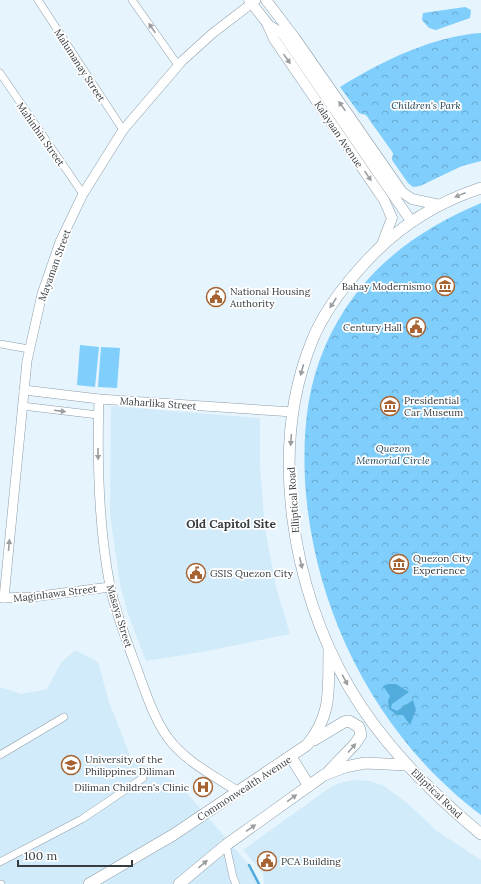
<svg xmlns="http://www.w3.org/2000/svg" width="481" height="884" viewBox="0 0 481 884" font-family="Lora,serif">
<style>
.built{fill:#d2ebfa}
.park{fill:url(#park-crowns)}
.garden{fill:#7fcefc}
.water{fill:#51abdb}
.lines{fill:none;stroke-linecap:round;stroke-linejoin:round}
.stream{stroke:#51abdb;stroke-width:2.5}
.minor-casing{stroke:#8d9da8;stroke-width:8}
.tertiary-casing{stroke:#8d9da8;stroke-width:10}
.secondary-casing{stroke:#8d9da8;stroke-width:11}
.primary-casing{stroke:#8d9da8;stroke-width:12}
.minor{stroke:#fff;stroke-width:7}
.tertiary{stroke:#fff;stroke-width:9}
.secondary{stroke:#fff;stroke-width:10}
.primary{stroke:#fff;stroke-width:11}
.oneway{fill:#9a9ea0}
.labels{text-anchor:middle;stroke-width:3.5;stroke-linejoin:round;paint-order:stroke}
.street-label{font-size:10px;fill:#363d41;stroke:#fff}
.park-label{font-size:10px;font-style:italic;fill:#183f53;stroke:#fff}
.poi-label{font-size:10px;fill:#363d41;stroke:#fff;text-anchor:start}
.quarter-label{font-size:12px;font-weight:bold;fill:#363d41;stroke:#fff}
</style>
<defs>
<pattern id="park-crowns" width="20" height="18" patternUnits="userSpaceOnUse"><rect width="20" height="18" fill="#7fcefc"/><path d="M2 6a3 3 0 1 1 6 0M12 15a3 3 0 1 1 6 0" fill="none" stroke="#69a8ce"/></pattern>
</defs>
<rect width="100%" height="100%" fill="#e6f4fd"/>
<g class="built">
<polygon points="111,406 260,418 260,466 265,529 276,587 290,634 202,652 146,661 128,614 120,585 110,514"/>
<polygon points="75,650 98,662 109,702 131,758 180,785 249,865 259,884 0,884 0,687 21,694 47,689 61,663"/>
<polygon points="354,780 370,781 384,786 406,802 437,831 481,860 481,884 264,884 263,873 243,850 328,789 339,783"/>
</g>
<g class="park">
<polygon points="465,7 471,10 470,18 436,30 429,28 422,20 423,13"/>
<path d="M481,33V161L462,166L420,186L413,187L408,183L392,160L393,153L366,115L359,113L340,87C380,62 433,36 481,33Z"/>
<path d="M481,203V815C377,737 313,611 305,481C303,436 306,391 324,349C355,276 410,233 481,203Z"/>
</g>
<g class="garden">
<polygon points="80,345 99,347 95,387 77,385"/>
<polygon points="101,347 120,348 117,388 98,387"/>
</g>
<polygon class="water" points="388,684 396,684 409,692 392,704 391,708 397,711 413,700 416,710 410,725 403,715 397,715 389,709 388,701 390,696 383,686"/>
<g class="lines">
<polyline class="stream" points="249,865 259,884"/>
<g class="minor-casing">
<g id="minor">
<polyline points="38,0 123,130"/>
<polyline points="132,0 178,65"/>
<polyline points="0,73 83,194"/>
<polyline points="0,344 29,349"/>
<polyline points="22,406 98,415"/>
<polyline points="0,755 64,717"/>
<polyline points="226,845 233,877 236,884"/>
<polyline points="0,862 82,819 143,778"/>
<polyline points="0,884 1,884"/>
</g>
</g>
<g class="tertiary-casing">
<g id="tertiary">
<polyline points="24,390 99,399 293,412"/>
<path d="M99,399C97,461 98,524 110,586C116,614 127,642 137,669C146,693 153,717 168,738C186,762 213,775 237,791"/>
<polyline points="0,598 32,597 110,587"/>
<polyline points="4,598 27,361 42,294 60,242 83,194 123,130 182,61 213,33 256,0"/>
</g>
</g>
<g class="secondary-casing">
<g id="secondary">
<polyline points="249,0 267,23 274,39 384,200 392,218 381,247"/>
<polyline points="266,0 295,38 402,192 412,199 440,205"/>
<polyline points="268,25 282,33 411,221"/>
</g>
</g>
<g class="primary-casing">
<g id="primary">
<path d="M481,188C435,203 395,229 363,265C343,287 323,313 312,341C268,449 292,588 349,687C382,744 430,792 481,834"/>
<polyline points="314,740 344,722 349,721 359,727 361,735 355,744 329,771"/>
<polyline points="291,757 309,786"/>
<path d="M89,884L173,835L307,745C333,714 328,687 329,650"/>
<polyline points="179,884 226,845 324,775 345,767 365,763 407,765"/>
</g>
</g>
<use href="#minor" class="minor"/>
<use href="#tertiary" class="tertiary"/>
<use href="#secondary" class="secondary"/>
<use href="#primary" class="primary"/>
</g>
<defs><path id="oneway-solid" d="M-6-.8H1V-3.2L6.5 0L1 3.2V.8H-6Z"/></defs>
<g class="oneway">
<use href="#oneway-solid" transform="translate(152 28) rotate(-125)"/>
<use href="#oneway-solid" transform="translate(287 59) rotate(55)"/>
<use href="#oneway-solid" transform="translate(342 106) rotate(-125)"/>
<use href="#oneway-solid" transform="translate(368 176) rotate(56)"/>
<use href="#oneway-solid" transform="translate(460 195) rotate(158)"/>
<use href="#oneway-solid" transform="translate(333 303) rotate(123)"/>
<use href="#oneway-solid" transform="translate(302 370) rotate(105)"/>
<use href="#oneway-solid" transform="translate(60 411) rotate(7)"/>
<use href="#oneway-solid" transform="translate(291 440) rotate(94)"/>
<use href="#oneway-solid" transform="translate(98 454) rotate(89)"/>
<use href="#oneway-solid" transform="translate(9 545) rotate(-85)"/>
<use href="#oneway-solid" transform="translate(301 563) rotate(77)"/>
<use href="#oneway-solid" transform="translate(345 680) rotate(62)"/>
<use href="#oneway-solid" transform="translate(352 748) rotate(-49)"/>
<use href="#oneway-solid" transform="translate(292 798) rotate(-36)"/>
<use href="#oneway-solid" transform="translate(251 828) rotate(-35)"/>
<use href="#oneway-solid" transform="translate(203 864) rotate(-40)"/>
</g>
<defs>
<g id="museum-ring" transform="scale(1)"><circle r="9.5" fill="#fff" stroke="#a66331" stroke-width="1.5"/><path d="M0-6L6-3V-2H-6V-3ZM-5-1h2V3h-2ZM-1-1h2V3h-2ZM3-1h2V3H3ZM-6 4H6V6H-6Z" fill="#a66331"/></g>
<g id="civic-ring" transform="scale(1)"><circle r="9.5" fill="#fff" stroke="#a66331" stroke-width="1.5"/><path d="M-.6-6.5H3V-4.5H.6V-3L4-1V1h2V6H-6V1h2V-1L-.6-3ZM-1.2 2.5V6h2.4V2.5Z" fill="#a66331"/></g>
<g id="university-ring" transform="scale(1)"><circle r="9.5" fill="#fff" stroke="#a66331" stroke-width="1.5"/><path d="M0-5L7-2L0 1L-7-2ZM-4 1L0 2.5L4 1V4Q0 6-4 4Z" fill="#a66331"/></g>
<g id="hospital-ring" transform="scale(1)"><circle r="9.5" fill="#fff" stroke="#a66331" stroke-width="1.5"/><path d="M-5-5h3v3.5h4V-5h3V5h-3V1.5h-4V5h-3Z" fill="#a66331"/></g>
</defs>
<g fill-rule="evenodd">
<use href="#museum-ring" x="445" y="286"/>
<use href="#civic-ring" x="216" y="297"/>
<use href="#civic-ring" x="416" y="327"/>
<use href="#museum-ring" x="390" y="406"/>
<use href="#museum-ring" x="399" y="564"/>
<use href="#civic-ring" x="196" y="573"/>
<use href="#university-ring" x="71" y="765"/>
<use href="#hospital-ring" x="203" y="787"/>
<use href="#civic-ring" x="267" y="861"/>
</g>
<g class="labels">
<g class="street-label">
<text transform="translate(80 65) rotate(57)" y="4">Malumanay Street</text>
<text transform="translate(41 134) rotate(55)" y="4">Mahinhin Street</text>
<text transform="translate(339 134) rotate(56)" y="4">Kalayaan Avenue</text>
<text transform="translate(54 265) rotate(-70)" y="4">Mayaman Street</text>
<text transform="translate(158 403) rotate(4)" y="4">Maharlika Street</text>
<text transform="translate(293 500) rotate(-94)" y="4">Elliptical Road</text>
<text transform="translate(55 593) rotate(-7)" y="4">Maginhawa Street</text>
<text transform="translate(120 616) rotate(73)" y="4">Masaya Street</text>
<text transform="translate(244 788) rotate(-33)" y="4">Commonwealth Avenue</text>
<text transform="translate(437 793) rotate(44)" y="4">Elliptical Road</text>
</g>
<g class="park-label">
<text x="426" y="109">Children's Park</text>
<text x="393" y="452">Quezon<tspan x="393" dy="12">Memorial Circle</tspan></text>
</g>
<g class="poi-label">
<text x="431" y="290" text-anchor="end">Bahay Modernismo</text>
<text x="230" y="295">National Housing<tspan x="230" dy="12">Authority</tspan></text>
<text x="402" y="331" text-anchor="end">Century Hall</text>
<text x="404" y="404">Presidential<tspan x="404" dy="12">Car Museum</tspan></text>
<text x="413" y="562">Quezon City<tspan x="413" dy="12">Experience</tspan></text>
<text x="210" y="577">GSIS Quezon City</text>
<text x="85" y="763">University of the<tspan x="85" dy="12">Philippines Diliman</tspan></text>
<text x="189" y="791" text-anchor="end">Diliman Children's Clinic</text>
<text x="281" y="865">PCA Building</text>
</g>
<g class="quarter-label">
<text x="231" y="528">Old Capitol Site</text>
</g>
</g>
<path d="M18 860v6h114v-6" fill="none" stroke="#363d41" stroke-width="2"/>
<text x="24" y="860" font-size="12" fill="#363d41" stroke="#ffffff" stroke-width="3" paint-order="stroke">100 m</text>
</svg>
